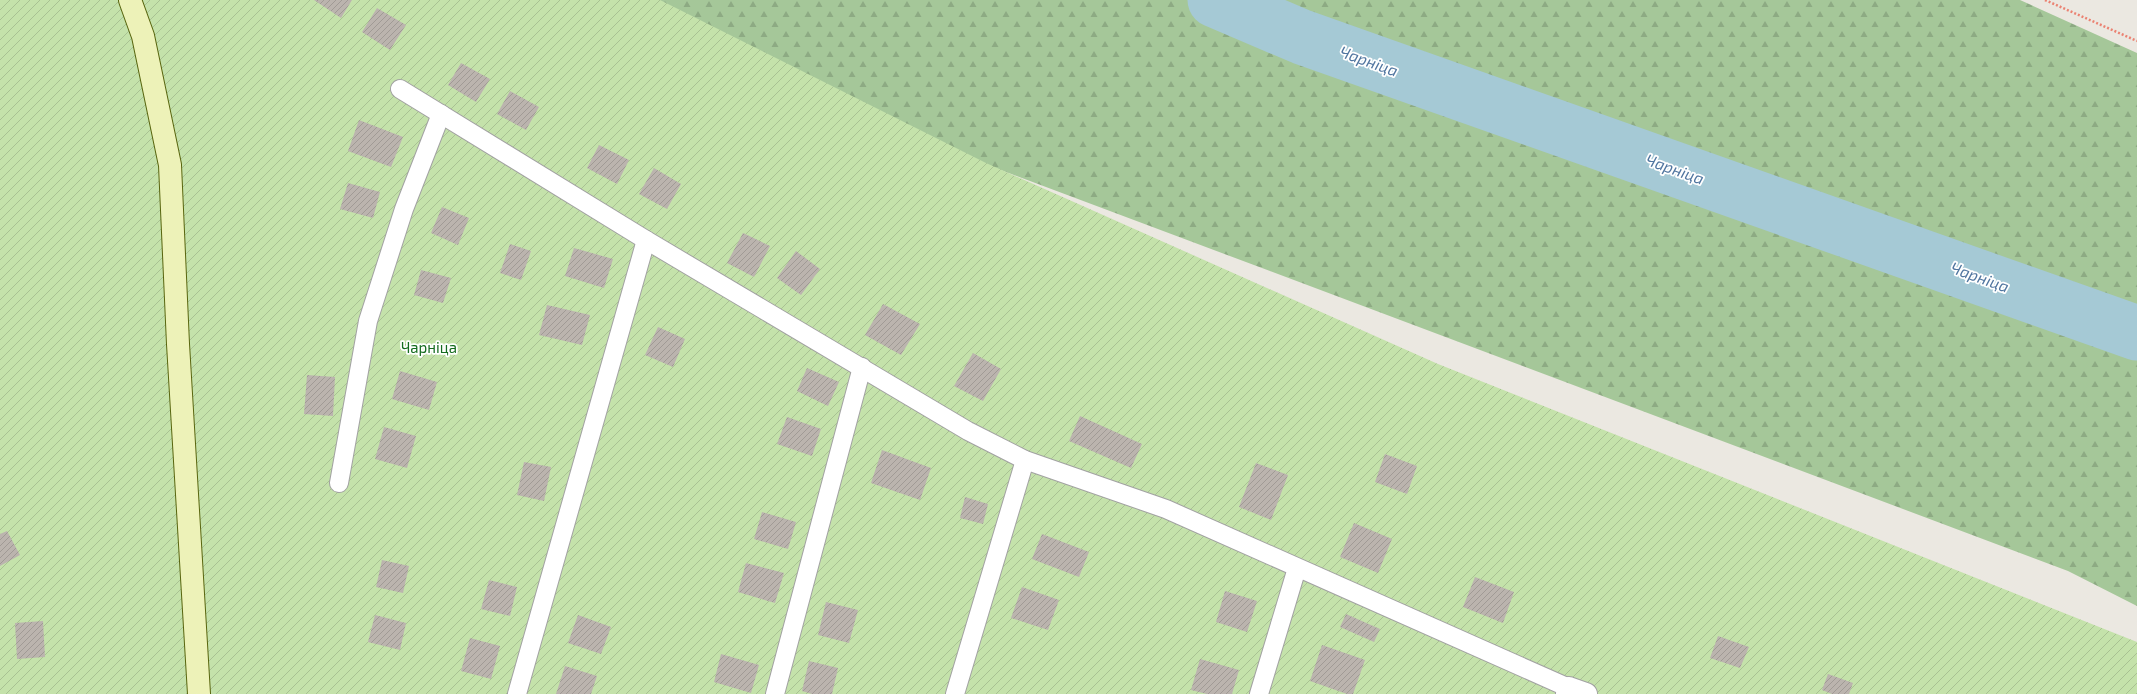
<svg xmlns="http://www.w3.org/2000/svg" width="2137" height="694" viewBox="0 0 2137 694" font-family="'Exo 2',sans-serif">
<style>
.forest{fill:url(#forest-firs)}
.garden{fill:url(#garden-furrows)}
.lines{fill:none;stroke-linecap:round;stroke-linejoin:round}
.river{stroke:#a5c9d5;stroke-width:55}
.building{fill:url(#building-hatch)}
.lane-casing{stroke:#a2a2a2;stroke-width:20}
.street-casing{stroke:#a2a2a2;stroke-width:24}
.secondary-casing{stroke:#58650e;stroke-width:24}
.path{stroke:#eb8272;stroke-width:2.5;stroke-dasharray:2 2;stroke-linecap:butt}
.lane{stroke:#fff;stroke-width:18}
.street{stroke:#fff;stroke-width:22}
.secondary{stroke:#edf2b8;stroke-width:22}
.labels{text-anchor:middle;stroke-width:3.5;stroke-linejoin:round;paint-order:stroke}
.park-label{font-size:15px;fill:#156c1f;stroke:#fff}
.water-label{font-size:16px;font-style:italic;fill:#5176a0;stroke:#fff}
</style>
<defs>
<pattern id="forest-firs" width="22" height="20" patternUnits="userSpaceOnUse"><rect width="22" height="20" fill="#a5c799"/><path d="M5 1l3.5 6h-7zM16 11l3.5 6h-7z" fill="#8daa83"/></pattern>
<pattern id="garden-furrows" width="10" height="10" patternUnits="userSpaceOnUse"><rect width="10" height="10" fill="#c4e2aa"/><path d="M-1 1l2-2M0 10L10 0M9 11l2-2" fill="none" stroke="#a8c192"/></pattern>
<pattern id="building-hatch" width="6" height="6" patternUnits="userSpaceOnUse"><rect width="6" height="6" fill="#bbb4ae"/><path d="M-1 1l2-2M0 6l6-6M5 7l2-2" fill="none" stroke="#a09a95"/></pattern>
</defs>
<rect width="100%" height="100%" fill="#ebe8e1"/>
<polygon class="forest" points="645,0 2020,0 2137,53 2137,606 2068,571 836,108"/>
<polygon class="garden" points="0,0 660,0 986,163 1438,364 2137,642 2137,694 0,694"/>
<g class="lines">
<polyline class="river" points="1215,0 1302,37 2137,333"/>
</g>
<g class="building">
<polygon points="314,0 352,0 341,18"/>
<polygon points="377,8 406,25 390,50 362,32"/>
<polygon points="461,63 490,79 476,102 448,85"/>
<polygon points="510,91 539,107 526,130 497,114"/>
<polygon points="359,120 403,137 391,167 348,151"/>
<polygon points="599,145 629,160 617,184 587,168"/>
<polygon points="654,168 681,184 667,209 639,194"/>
<polygon points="348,183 380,192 373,218 340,209"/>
<polygon points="442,207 469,218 458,245 431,233"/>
<polygon points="743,233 770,246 754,277 727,263"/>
<polygon points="510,244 531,251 521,280 500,273"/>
<polygon points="574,248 613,259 604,288 565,276"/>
<polygon points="796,251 820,269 801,295 777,278"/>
<polygon points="421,270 451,278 443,303 414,295"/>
<polygon points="883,304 920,324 901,355 865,335"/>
<polygon points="547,305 590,315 582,345 539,335"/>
<polygon points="658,327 685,339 673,367 645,355"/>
<polygon points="973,353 1001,369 983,401 954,386"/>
<polygon points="807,368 839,382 828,406 797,391"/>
<polygon points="400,371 437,382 429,410 392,399"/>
<polygon points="307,375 335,377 333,416 304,414"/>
<polygon points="1080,416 1142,444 1131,468 1069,441"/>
<polygon points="787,417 821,429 812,456 777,444"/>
<polygon points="384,427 416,436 407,468 375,459"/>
<polygon points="882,450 931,468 920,500 871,483"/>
<polygon points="1385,454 1417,466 1407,494 1375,482"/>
<polygon points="524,462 551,467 544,501 517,495"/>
<polygon points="1256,463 1288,475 1271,520 1239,507"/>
<polygon points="965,497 988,504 983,524 960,518"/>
<polygon points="762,512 796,522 788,549 754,539"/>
<polygon points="1354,523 1392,539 1378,573 1340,557"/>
<polygon points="7,531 20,555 0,566 0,534"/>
<polygon points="1042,534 1089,552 1079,577 1032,559"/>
<polygon points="382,560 409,566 403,593 376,587"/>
<polygon points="746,563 784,573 775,603 738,592"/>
<polygon points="1475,577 1514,592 1503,623 1463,607"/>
<polygon points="489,580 517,587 510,616 481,609"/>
<polygon points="1022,587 1059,600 1048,630 1011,618"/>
<polygon points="1225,591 1257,601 1247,632 1216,622"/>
<polygon points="826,602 858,610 849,643 818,635"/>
<polygon points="1346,614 1380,629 1374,642 1340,627"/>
<polygon points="375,615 406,623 400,650 368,642"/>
<polygon points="578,615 611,627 601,654 568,643"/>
<polygon points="43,621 45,657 17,659 15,623"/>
<polygon points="1718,636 1749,647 1740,668 1710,658"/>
<polygon points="470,638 500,646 491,679 461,671"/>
<polygon points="1322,645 1365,660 1353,694 1347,694 1310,681"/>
<polygon points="721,654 759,665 751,693 714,682"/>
<polygon points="1200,659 1239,670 1232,694 1207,694 1191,690"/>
<polygon points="809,661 838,668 832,694 812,694 802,691"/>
<polygon points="565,666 597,676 591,694 556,694"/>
<polygon points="1828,674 1853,683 1849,694 1832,694 1822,690"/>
</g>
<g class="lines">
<g class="lane-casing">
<g id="lane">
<polyline points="400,89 646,240 968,431 1025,460 1166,509 1569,688"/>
<polyline points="339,483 368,321 404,209 441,114"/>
<polyline points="517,694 646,240"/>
<polyline points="775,694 862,367"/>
<polyline points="955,694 1025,460"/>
<polyline points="1259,694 1297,568"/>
</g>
</g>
<g class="street-casing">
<polyline id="street" points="1567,694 1569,688 1586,694"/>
</g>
<g class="secondary-casing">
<polyline id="secondary" points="130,0 143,36 170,165 178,344 199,694"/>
</g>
<polyline class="path" points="2045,0 2137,41"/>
<use href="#lane" class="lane"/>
<use href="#street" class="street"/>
<use href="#secondary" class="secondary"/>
</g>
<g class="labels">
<g class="park-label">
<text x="429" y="353">Чарніца</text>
</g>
<g class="water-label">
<text transform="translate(1369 61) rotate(20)" y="6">Чарніца</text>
<text transform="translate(1675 169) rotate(20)" y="6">Чарніца</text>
<text transform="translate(1980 277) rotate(20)" y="6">Чарніца</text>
</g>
</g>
</svg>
